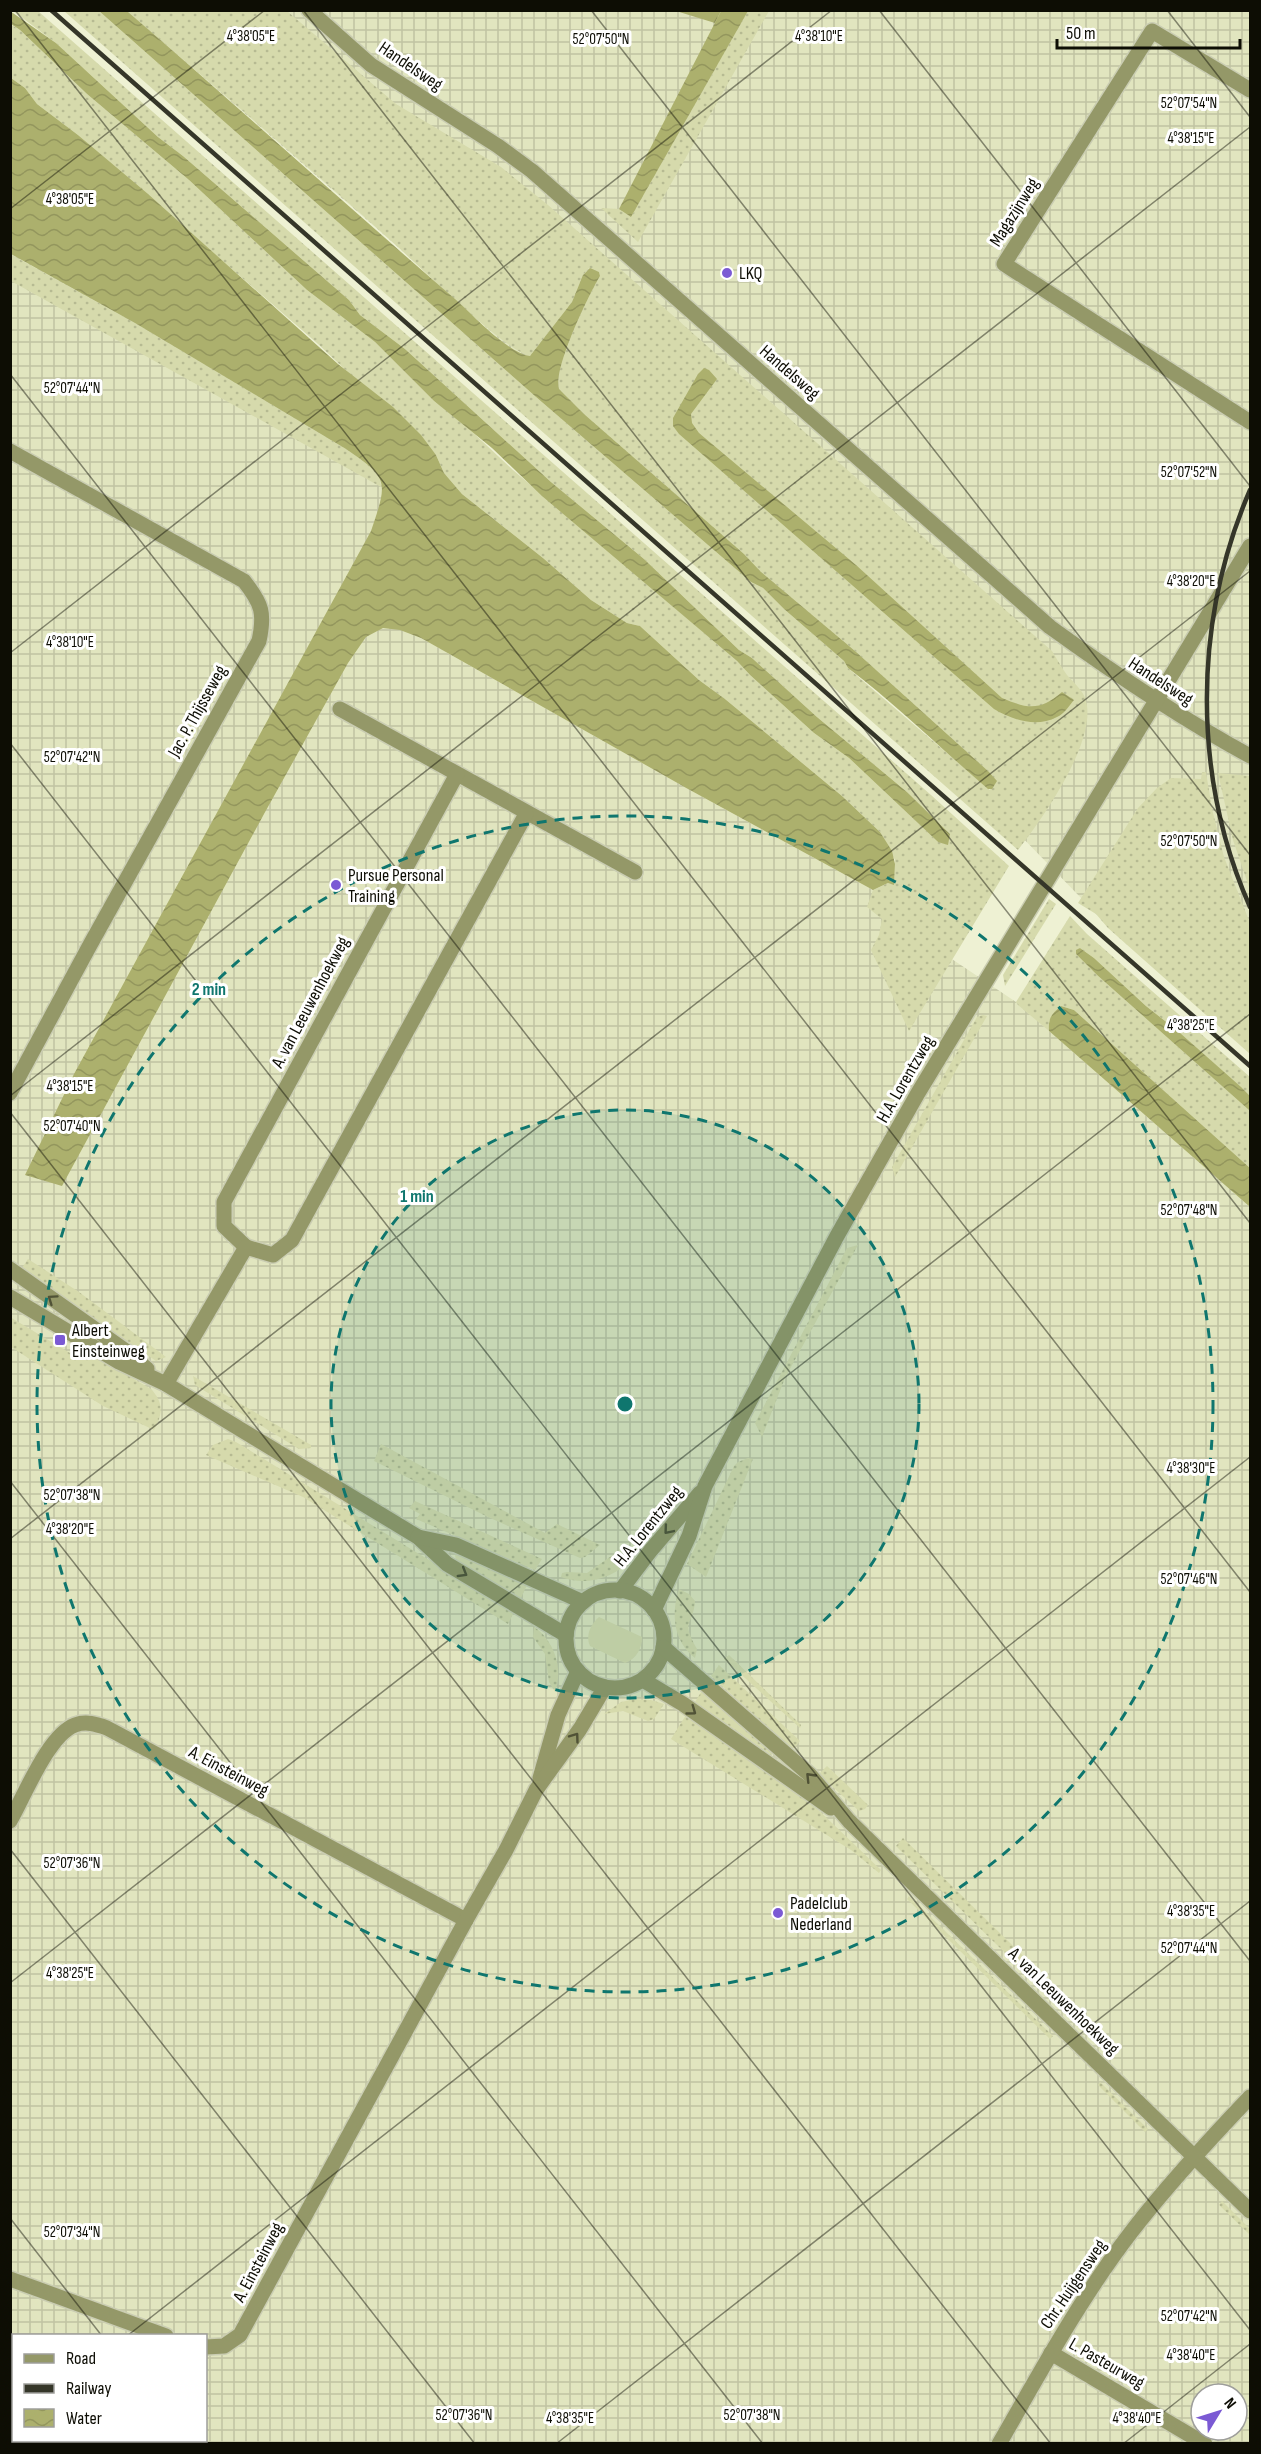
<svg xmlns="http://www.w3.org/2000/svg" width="1261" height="2454" viewBox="0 0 1261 2454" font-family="'Sofia Sans Condensed',sans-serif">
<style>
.industrial{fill:url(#industrial-grid);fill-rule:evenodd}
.grass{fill:url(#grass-dots)}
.forest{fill:url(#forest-firs)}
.garden{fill:#d6daac}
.water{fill:url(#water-waves)}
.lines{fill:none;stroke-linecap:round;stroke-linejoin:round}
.minor-casing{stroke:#cacdb2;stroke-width:18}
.tertiary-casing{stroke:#cacdb2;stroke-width:18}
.minor{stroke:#949868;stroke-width:15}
.tertiary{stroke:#949868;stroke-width:15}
.rail{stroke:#353629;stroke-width:4.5}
.oneway{stroke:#505236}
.ticks{fill:none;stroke:#0d0d04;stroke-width:1.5;stroke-opacity:0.45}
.ring{fill:none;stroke:#0f766e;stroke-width:3;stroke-dasharray:10 8}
.poi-dot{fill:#7b5ad4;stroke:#fff;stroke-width:2}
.labels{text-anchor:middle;stroke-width:6;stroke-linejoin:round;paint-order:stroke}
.street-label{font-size:18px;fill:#0d0d04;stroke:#fff}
.poi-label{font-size:18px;fill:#0d0d04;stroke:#fff;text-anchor:start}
.ticks-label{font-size:15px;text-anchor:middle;fill:#0d0d04;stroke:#fff;stroke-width:6;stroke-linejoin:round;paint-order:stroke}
.centre{fill:#0f766e;stroke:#fff;stroke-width:3}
.ring-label{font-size:18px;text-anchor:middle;font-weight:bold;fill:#0f766e;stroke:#fff;stroke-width:6;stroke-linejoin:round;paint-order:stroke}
</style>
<defs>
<pattern id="industrial-grid" width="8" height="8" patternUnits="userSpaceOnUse" patternTransform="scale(1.5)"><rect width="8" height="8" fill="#e1e5bf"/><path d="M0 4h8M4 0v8" fill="none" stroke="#c0c3a2"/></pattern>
<pattern id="grass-dots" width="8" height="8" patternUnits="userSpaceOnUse" patternTransform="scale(1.5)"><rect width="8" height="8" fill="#d6daac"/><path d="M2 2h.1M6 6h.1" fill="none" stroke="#b6ba92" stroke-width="1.8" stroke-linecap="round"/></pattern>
<pattern id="forest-firs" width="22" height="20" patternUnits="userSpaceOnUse" patternTransform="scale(1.5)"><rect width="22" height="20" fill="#aaae6c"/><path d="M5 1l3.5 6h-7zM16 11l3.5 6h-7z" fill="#91945c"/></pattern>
<pattern id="water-waves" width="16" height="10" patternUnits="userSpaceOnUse" patternTransform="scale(1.5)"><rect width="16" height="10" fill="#acb06d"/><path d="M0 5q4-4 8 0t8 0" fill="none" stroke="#93965d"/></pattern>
</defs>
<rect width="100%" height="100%" fill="#eef1d3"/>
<g class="industrial">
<polygon points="127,11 1250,11 1250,995 1082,899 1016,831 992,789 398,247"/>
<path d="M11,166L413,473L421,638L688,789L873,890L922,939L1016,1002L1250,1207V2443H11ZM14,2336H206V2440H14ZM1201,2394H1237V2430H1201Z"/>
</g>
<g class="grass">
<polygon points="13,11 38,11 931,795 1009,866 909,1031 871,950 879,935 882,919 867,907 873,890 888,883 894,884 895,860 880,832 842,796 725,699 699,680 640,626 627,623 591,600 543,558 462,494 444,473 436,455 318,344 78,135 37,104 25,88 11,78 10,24 20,30 87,94 189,180 307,290 375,342 434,401 466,426 513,470 737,661 750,675 814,733 849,758 938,842 950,834 907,792 817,717 752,658 739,650 644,559 551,482 405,349 360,315 349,300 183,156 158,137 56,43"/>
<path d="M64,11H99L536,397L751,582L763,588L784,609L844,661L848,668L990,790L993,777L988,771L855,651L761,572L744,554L584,414L559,389C553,369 588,296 600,276L599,272L589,268L583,275L572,302L530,356C508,353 420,267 398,247C309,167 217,89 127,11H287L396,104L501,167L548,205L1052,651C1057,659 1061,667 1067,675C1073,682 1084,691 1086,701C1097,741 1043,818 1018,850Z"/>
<polygon points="748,11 769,11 638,242 601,208 619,209 631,217"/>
<path d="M10,254L135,323L346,449C359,458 382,468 381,487L11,281Z"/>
<polygon points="1202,772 1206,772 1212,809 1224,857 1250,923 1250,1054 1108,928 1096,914 1078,903 1138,808 1157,788 1171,778 1201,779"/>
<polygon points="1218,773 1250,776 1250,890 1233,840"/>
<polygon points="1049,899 1056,904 1005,986 1003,975"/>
<polygon points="1070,916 1087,934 1250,1077 1250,1096 1179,1032 1146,1006 1094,958 1080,948 1076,954 1097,975 1250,1111 1250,1168 1074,1010 1061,1006 1049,1021 1049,1031 1018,1005 1016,1002"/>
<polygon points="983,1015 987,1016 895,1177 892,1167 977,1017"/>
<polygon points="858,1245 785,1378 762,1437 755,1423 847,1248"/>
<polygon points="28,1259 79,1292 166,1357 156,1361 22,1268"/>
<path d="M10,1317L70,1353L75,1345L151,1389C164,1403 163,1414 154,1430L103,1406L11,1347Z"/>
<polygon points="193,1376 311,1445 311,1448 299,1449 195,1385"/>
<polygon points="228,1439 236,1442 514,1612 508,1624 303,1497 206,1455 213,1445"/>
<polygon points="381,1444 545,1533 557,1524 600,1545 585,1557 580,1558 488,1517 374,1461"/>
<polygon points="748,1458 753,1459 706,1577 687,1564 734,1466 738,1462"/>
<polygon points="415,1501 542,1559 535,1570 416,1519 420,1514 409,1508"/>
<path d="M617,1552L632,1558C615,1578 586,1587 561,1577L562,1573L567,1572L587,1573Z"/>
<polygon points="455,1555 459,1555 527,1585 521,1598 456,1561"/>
<path d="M679,1589L689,1594L695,1601C693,1628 680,1618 697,1649L695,1658C673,1641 671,1613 679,1589Z"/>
<path d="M534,1627C554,1640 564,1669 555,1692L549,1682L545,1654L533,1637Z"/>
<polygon points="729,1655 801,1725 800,1728 724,1659"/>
<polygon points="719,1665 800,1741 794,1748 791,1748 711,1676"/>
<polygon points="703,1689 773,1752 771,1755 695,1702"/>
<polygon points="635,1699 651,1700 664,1704 654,1719 648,1721 623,1711 604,1714 621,1702"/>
<polygon points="686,1715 771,1772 808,1800 881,1870 879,1873 851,1850 671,1739"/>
<polygon points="827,1766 868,1805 865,1809 859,1811 821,1776 820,1773"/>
<polygon points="903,1838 1051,1983 1046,1990 1043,1990 901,1851 896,1846"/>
<polygon points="909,1896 1053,2036 1050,2039 907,1899"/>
<polygon points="1067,1999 1113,2045 1107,2052 1061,2009 1060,2004"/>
<polygon points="1100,2082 1148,2129 1145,2132 1098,2085"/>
<polygon points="1222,2201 1250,2229 1250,2235 1219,2205"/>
</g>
<polygon class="forest" points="676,11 721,11 715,23"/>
<path class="garden" d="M599,1617L642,1637C642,1649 636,1659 625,1663L590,1646C585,1635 591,1624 599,1617Z"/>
<g class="water">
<polygon points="10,11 56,43 158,137 183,156 349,300 360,315 405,349 551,482 644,559 739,650 752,658 817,717 907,792 950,834 948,845 938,842 849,758 814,733 750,675 737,661 542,496 492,448 434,401 375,342 307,290 189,180 87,94 20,30 11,24"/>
<path d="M99,11H127C237,106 345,204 455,299C472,314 509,354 530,356L572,302L583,275L590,268L599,272L600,276C588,296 553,369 559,389L584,414L744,554L761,572L855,651L988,771L997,781L992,789H988C941,749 897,705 848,668L844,661L784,609L763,588L751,582L536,397Z"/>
<polygon points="721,11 748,11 631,217 619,209"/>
<path d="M11,78L25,88L37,104L78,135L148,194L338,364L393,407L421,435L436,455L444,473L462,494L543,558L591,600L627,623L640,626L699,680L725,699L842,796L880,832L892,851L895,864L894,885L888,883L873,890L688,789L421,638L400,630L383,628L366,637L348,663L264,814L62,1186L25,1175L74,1074L371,531C388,481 389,478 346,449L135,323L11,254Z"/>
<path d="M704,368L709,370L717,379L691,414L692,423L699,433L856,565L1002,698C1028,709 1040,711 1062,692L1074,700C1069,706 1064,714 1057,717C1036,728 1013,720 994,709L679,434L673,426V418L698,374Z"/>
<polygon points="1080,948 1094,958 1146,1006 1179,1032 1241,1087 1250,1096 1250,1111 1097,975 1076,954 1076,950"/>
<path d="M1061,1006L1074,1010L1250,1168V1207L1049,1031C1048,1017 1052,1014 1061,1006Z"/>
</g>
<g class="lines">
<g class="minor-casing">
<g id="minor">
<path d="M309,10L371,65L498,146L532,171L1050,627C1115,674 1180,718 1250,756"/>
<polyline points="1250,90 1152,31 1004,264 1250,422"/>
<path d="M10,451L244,581C262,604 265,613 259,641L90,945L10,1093"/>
<polyline points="340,709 635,872"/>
<polyline points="246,1247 224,1226 224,1202 457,774"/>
<polyline points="166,1384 246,1247 273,1255 292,1240 526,814"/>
<polyline points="620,1591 651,1550 700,1493"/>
<polyline points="654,1610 689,1536 705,1486 837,1236 918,1093 1250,546"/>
<polyline points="540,1778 558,1715 578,1671"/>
<path d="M10,1821C24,1797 48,1735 75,1725C86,1721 96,1724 107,1728L466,1920"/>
<polyline points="10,2279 166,2336"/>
<polyline points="206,2347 224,2346 240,2335 466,1920 506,1850 536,1790 580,1729 605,1687"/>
<polyline points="1051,2353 1205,2444"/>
<path d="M999,2444C1041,2371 1081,2297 1132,2231C1169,2183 1209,2140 1250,2097"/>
</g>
</g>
<g class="tertiary-casing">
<g id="tertiary">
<polyline points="10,1269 126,1351 147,1369"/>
<polyline points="10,1297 119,1362 166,1384 375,1511 418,1537 447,1564 566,1635"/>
<polyline points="418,1537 456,1545 583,1602"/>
<circle cx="615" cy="1639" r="49"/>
<polyline points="663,1647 810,1775 849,1821 1250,2211"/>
<polyline points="643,1680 683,1704 831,1808"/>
</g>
</g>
<use href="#minor" class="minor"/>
<use href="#tertiary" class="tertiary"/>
<g class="rail">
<polyline points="51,10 1250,1066"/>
<path d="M1250,490C1193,622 1192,776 1250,907"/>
</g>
</g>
<defs><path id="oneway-chevron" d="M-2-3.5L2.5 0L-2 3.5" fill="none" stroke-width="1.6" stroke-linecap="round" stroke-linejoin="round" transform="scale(1.5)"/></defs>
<g class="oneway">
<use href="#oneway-chevron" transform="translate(52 1299) rotate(-145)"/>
<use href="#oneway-chevron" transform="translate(668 1530) rotate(130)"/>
<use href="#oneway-chevron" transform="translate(463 1573) rotate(31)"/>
<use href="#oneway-chevron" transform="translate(692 1711) rotate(36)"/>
<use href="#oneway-chevron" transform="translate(575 1737) rotate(-54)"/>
<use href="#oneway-chevron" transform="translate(810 1777) rotate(-134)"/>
</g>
<path class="ticks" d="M15,10L1250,1592M303,10L1250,1223M591,10L1250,855M879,10L1250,486M1167,10L1250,117M10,209L265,10M10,374L1250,1961M10,653L832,10M10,743L1250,2330M10,1096L1250,127M10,1112L1051,2444M10,1481L763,2444M10,1539L1250,571M10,1849L475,2444M10,1983L1250,1014M10,2218L102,2336M127,2336L1250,1457M10,2426L14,2424M184,2440L186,2444M556,2444L1250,1901M1123,2444L1250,2344"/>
<circle cx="625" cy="1404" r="294" fill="#0f766e" fill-opacity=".12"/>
<g class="ring">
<circle cx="625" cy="1404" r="294"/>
<circle cx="625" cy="1404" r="588"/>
</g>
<g class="poi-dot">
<circle cx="727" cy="273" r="6"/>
<circle cx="336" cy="885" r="6"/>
<rect x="54" y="1334" width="12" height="12" rx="3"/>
<circle cx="778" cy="1913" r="6"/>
</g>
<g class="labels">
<g class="street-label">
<text transform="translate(411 66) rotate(34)" y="6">Handelsweg</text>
<text transform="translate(1014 212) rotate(-58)" y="6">Magazijnweg</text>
<text transform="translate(790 372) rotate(41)" y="6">Handelsweg</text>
<text transform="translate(1161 681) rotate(33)" y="6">Handelsweg</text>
<text transform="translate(197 711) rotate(-61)" y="6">Jac. P. Thijsseweg</text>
<text transform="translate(310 1002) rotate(-62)" y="6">A. van Leeuwenhoekweg</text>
<text transform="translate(905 1079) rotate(-60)" y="6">H.A. Lorentzweg</text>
<text transform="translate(648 1526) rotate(-51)" y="6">H.A. Lorentzweg</text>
<text transform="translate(229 1771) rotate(28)" y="6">A. Einsteinweg</text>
<text transform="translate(1064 2001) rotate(44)" y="6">A. van Leeuwenhoekweg</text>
<text transform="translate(258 2262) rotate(-62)" y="6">A. Einsteinweg</text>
<text transform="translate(1073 2284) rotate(-56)" y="6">Chr. Huijgensweg</text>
<text transform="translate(1107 2363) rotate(30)" y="6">L. Pasteurweg</text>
</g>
<g class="poi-label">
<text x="739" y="279">LKQ</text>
<text x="348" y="881">Pursue Personal<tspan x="348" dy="21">Training</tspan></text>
<text x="72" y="1336">Albert<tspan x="72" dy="21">Einsteinweg</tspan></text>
<text x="790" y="1909">Padelclub<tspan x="790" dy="21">Nederland</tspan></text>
</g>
</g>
<g class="ticks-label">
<text x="251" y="41">4°38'05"E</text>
<text x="819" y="41">4°38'10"E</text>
<text x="601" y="44">52°07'50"N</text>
<text x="1189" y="108">52°07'54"N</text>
<text x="1191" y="143">4°38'15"E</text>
<text x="70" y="204">4°38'05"E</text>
<text x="72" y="393">52°07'44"N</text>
<text x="1189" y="477">52°07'52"N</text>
<text x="1191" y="586">4°38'20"E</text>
<text x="70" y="647">4°38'10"E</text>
<text x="72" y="762">52°07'42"N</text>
<text x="1189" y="846">52°07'50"N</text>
<text x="1191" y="1030">4°38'25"E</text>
<text x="70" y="1091">4°38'15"E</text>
<text x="72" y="1131">52°07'40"N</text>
<text x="1189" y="1215">52°07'48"N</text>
<text x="1191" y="1473">4°38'30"E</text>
<text x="72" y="1500">52°07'38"N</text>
<text x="70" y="1534">4°38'20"E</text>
<text x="1189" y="1584">52°07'46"N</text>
<text x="72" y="1868">52°07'36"N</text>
<text x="1191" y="1916">4°38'35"E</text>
<text x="1189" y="1953">52°07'44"N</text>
<text x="70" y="1978">4°38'25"E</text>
<text x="72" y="2237">52°07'34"N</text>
<text x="1189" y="2321">52°07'42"N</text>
<text x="1191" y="2360">4°38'40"E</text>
<text x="464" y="2420">52°07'36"N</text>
<text x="752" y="2420">52°07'38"N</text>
<text x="570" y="2423">4°38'35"E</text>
<text x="1137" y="2423">4°38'40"E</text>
</g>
<circle cx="625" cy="1404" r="9" class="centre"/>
<g class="ring-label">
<text x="209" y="995">2 min</text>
<text x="417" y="1202">1 min</text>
</g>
<rect width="1261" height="2454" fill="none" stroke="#0d0d04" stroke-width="24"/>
<rect x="12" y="2334" width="195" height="108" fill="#ffffff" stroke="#9e9e9b" stroke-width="1.5"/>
<rect x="24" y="2354" width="30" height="9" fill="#949868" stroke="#9e9e9b" stroke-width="1.5"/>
<text x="66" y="2364" font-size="18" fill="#0d0d04">Road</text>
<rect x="24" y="2384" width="30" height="9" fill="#353629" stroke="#9e9e9b" stroke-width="1.5"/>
<text x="66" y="2394" font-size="18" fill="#0d0d04">Railway</text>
<rect x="24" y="2409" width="30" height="18" fill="url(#water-waves)" stroke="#9e9e9b" stroke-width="1.5"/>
<text x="66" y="2424" font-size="18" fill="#0d0d04">Water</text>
<g transform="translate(1219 2412) rotate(52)"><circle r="28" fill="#ffffff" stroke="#9e9e9b" stroke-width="1.5"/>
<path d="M0-4.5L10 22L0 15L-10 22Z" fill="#7b5ad4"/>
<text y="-9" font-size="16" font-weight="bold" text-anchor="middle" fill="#0d0d04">N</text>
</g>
<path d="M1057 39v9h183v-9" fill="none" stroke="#0d0d04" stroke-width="3"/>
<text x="1066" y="39" font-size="18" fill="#0d0d04" stroke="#ffffff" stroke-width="4.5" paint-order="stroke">50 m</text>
</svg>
